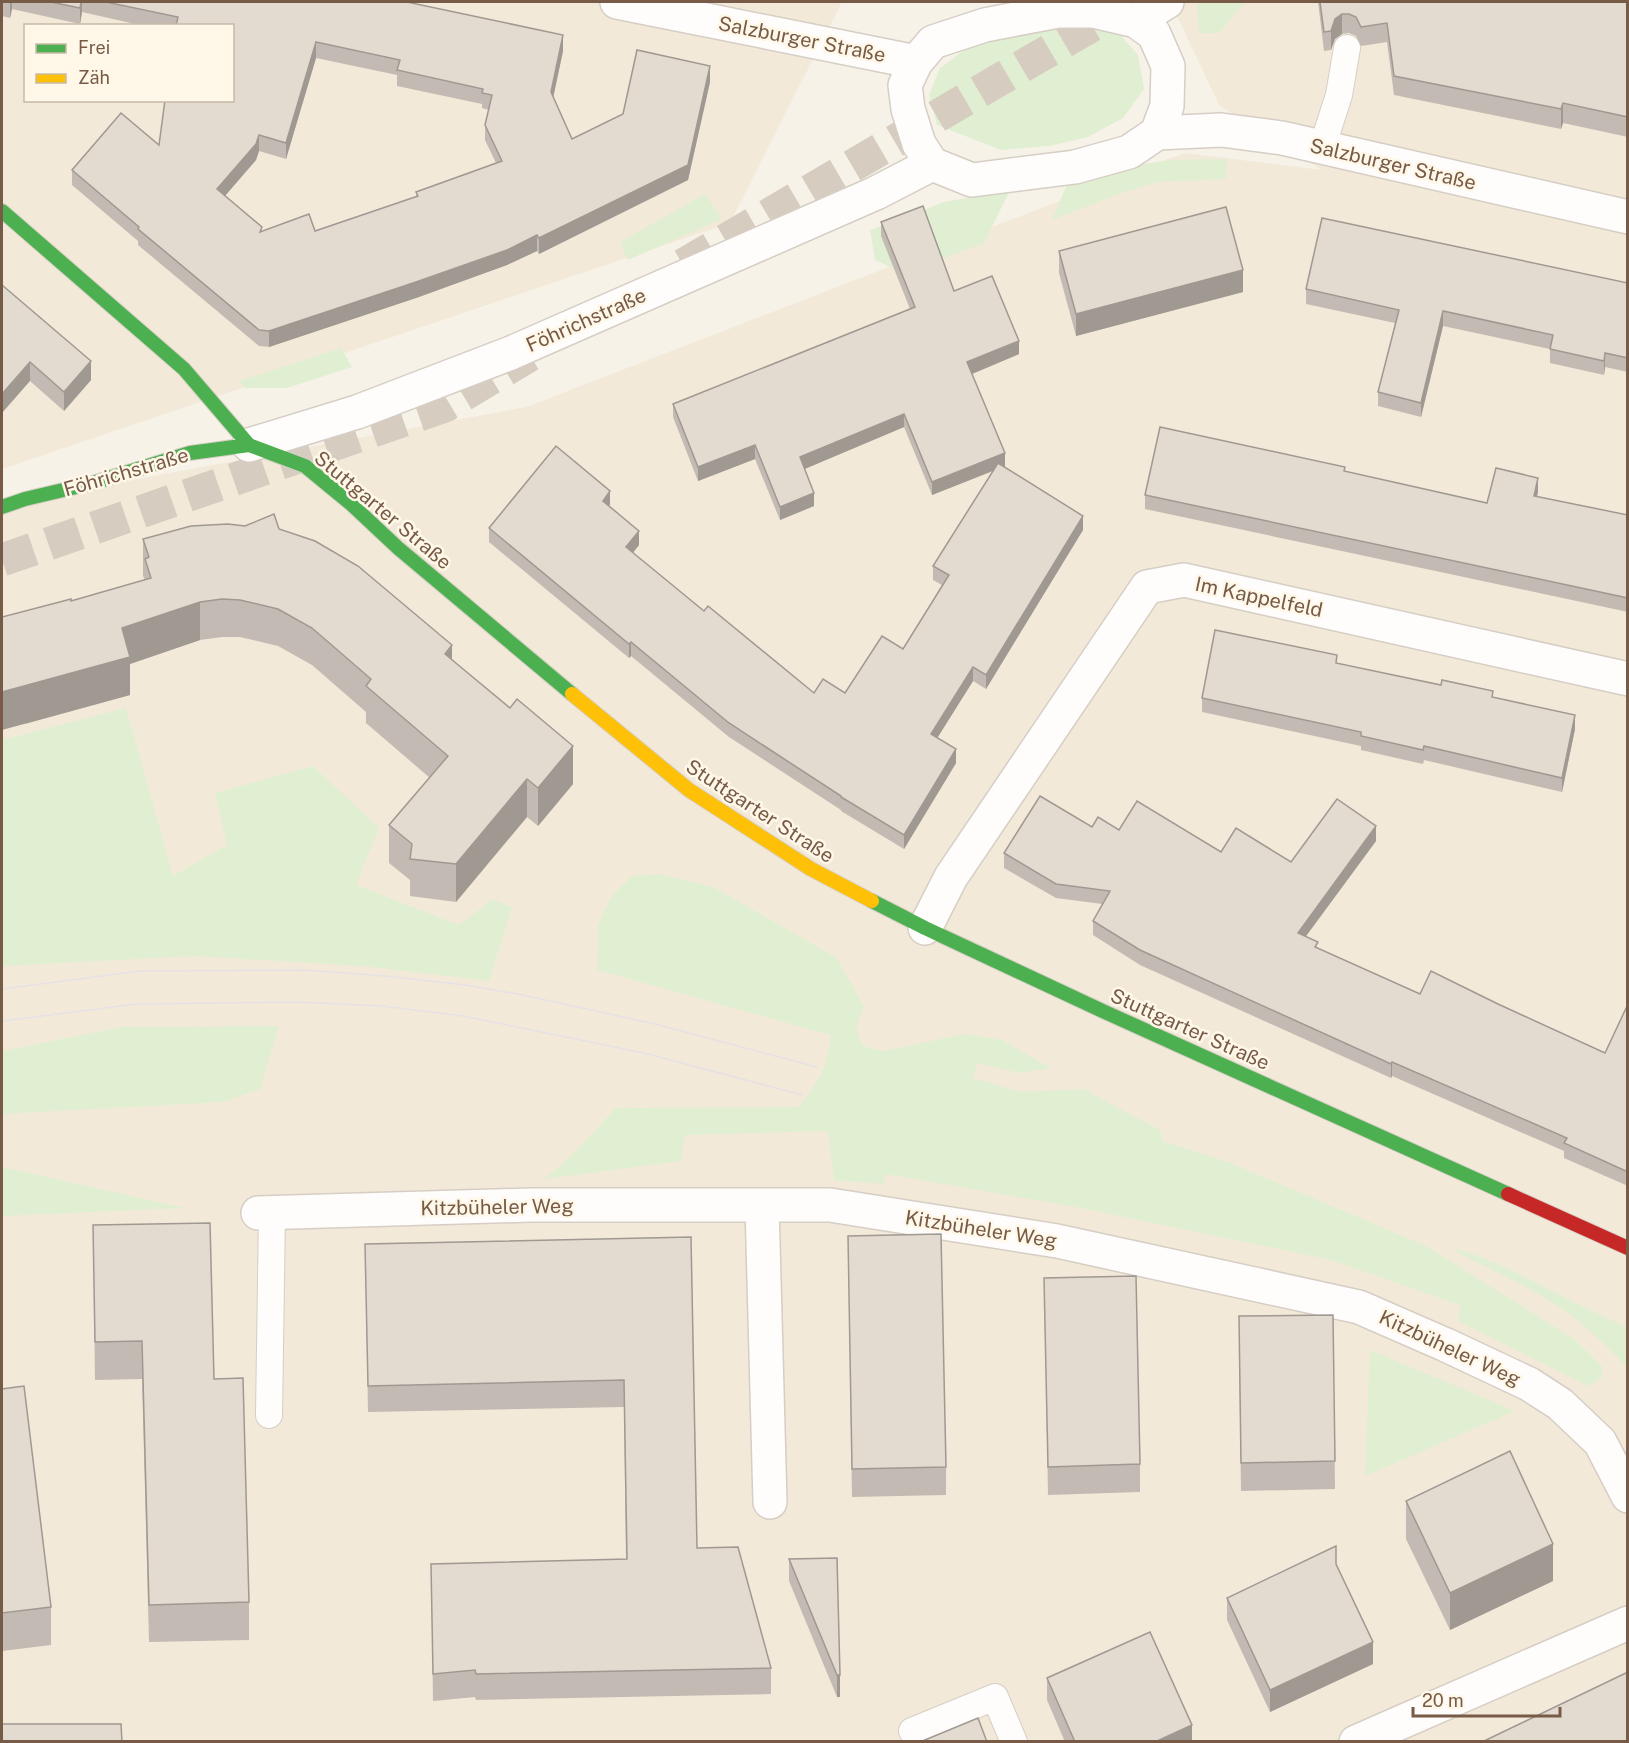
<svg xmlns="http://www.w3.org/2000/svg" width="1629" height="1743" viewBox="0 0 1629 1743" font-family="'Public Sans',sans-serif">
<style>
.residential{fill:#f3e9d8;fill-rule:evenodd}
.green{fill:#e0efd2}
.lines{fill:none;stroke-linecap:round;stroke-linejoin:round}
.primary-tunnel{stroke:#d7ccc0;stroke-width:33;stroke-dasharray:33 16;stroke-linecap:butt}
.lane-casing{stroke:#d6cec5;stroke-width:28}
.street-casing{stroke:#d6cec5;stroke-width:36}
.fast-casing{stroke:#d6cfc5;stroke-width:16}
.slow-casing{stroke:#d6cfc5;stroke-width:16}
.jam-casing{stroke:#d6cfc5;stroke-width:16}
.lane{stroke:#fefdfc;stroke-width:26}
.street{stroke:#fefdfc;stroke-width:33}
.fast{stroke:#4caf50;stroke-width:14}
.slow{stroke:#ffc107;stroke-width:14}
.jam{stroke:#c62828;stroke-width:14}
.tram{stroke:#e5e1e5;stroke-width:1.5}
.wall{fill:#c3bbb3;fill-rule:evenodd}
.shaded-wall{fill:#9f9992}
.building{fill:#e3dad0;stroke:#9f9992;stroke-width:1.5;fill-rule:evenodd}
.labels{text-anchor:middle;stroke-width:5;stroke-linejoin:round;paint-order:stroke}
.street-label{font-size:20px;fill:#775b47;stroke:#fff8e9}
</style>
<rect width="100%" height="100%" fill="#f7f2e8"/>
<g class="residential">
<path d="M2,2H916H842L730,223L2,469ZM26,26H232V100H26Z"/>
<polygon points="1158,2 1627,2 1627,1741 2,1741 2,504 526,407 1184,153 1322,170 1219,105 1176,14"/>
</g>
<g class="green">
<polygon points="1201,2 1245,2 1219,33 1199,33 1197,6"/>
<polygon points="1060,21 1114,28 1138,55 1144,89 1123,118 1088,137 1049,146 1001,150 937,125 929,95 940,68 975,42"/>
<polygon points="1227,159 1226,179 1158,182 1119,194 1052,220 1071,175 1170,160"/>
<polygon points="1010,190 984,243 904,273 875,260 870,230 944,202"/>
<polygon points="705,194 722,219 628,260 620,242"/>
<polygon points="341,348 352,367 287,388 245,388 239,381"/>
<polygon points="126,708 173,876 227,845 215,793 313,766 379,828 356,885 459,925 493,899 512,907 489,981 363,966 195,956 2,966 2,740"/>
<path d="M659,874L713,887L837,958L864,1007L856,1028L863,1046L883,1051L965,1034L1002,1040L1051,1068L1019,1073L977,1063L973,1078L1020,1092L1083,1089L1160,1130L1162,1141L1228,1162L1426,1246L1574,1339L1602,1366V1378L1588,1386L1458,1321L1460,1305L1331,1260L1086,1209L886,1174L883,1184L834,1180L828,1131L685,1135L681,1161L544,1179C571,1158 593,1134 615,1108L798,1107C817,1085 830,1065 830,1035L597,970L598,926L611,897L632,876Z"/>
<polygon points="279,1026 260,1089 223,1102 2,1114 2,1051 121,1027"/>
<polygon points="2,1167 185,1208 2,1216"/>
<path d="M1455,1248C1516,1267 1569,1303 1627,1327V1367C1609,1348 1590,1330 1569,1314C1535,1289 1495,1272 1458,1253Z"/>
<polygon points="1370,1350 1515,1411 1365,1476"/>
</g>
<g class="lines">
<g class="primary-tunnel">
<polyline points="683,265 1132,2"/>
<polyline points="2,560 445,406 530,355"/>
</g>
<g class="lane-casing">
<g id="lane">
<polyline points="1322,148 1339,95 1347,48"/>
<polyline points="269,1415 272,1213"/>
<polyline points="912,1731 995,1697 1014,1742"/>
</g>
</g>
<g class="street-casing">
<g id="street">
<polyline points="617,2 916,62"/>
<polyline points="1136,21 1167,2"/>
<polyline points="1157,133 1221,130 1282,138 1628,217"/>
<polyline points="932,164 919,144 908,109 905,85 916,62 933,42 985,25 1058,11 1093,11 1136,21 1154,34 1168,66 1167,106 1157,133"/>
<polyline points="249,445 357,412 511,353 876,193 932,164 972,180 1075,167 1129,152 1157,133"/>
<polyline points="925,928 951,877 1147,587 1184,580 1628,679"/>
<polyline points="762,1206 770,1502"/>
<polyline points="258,1213 531,1205 830,1205 1057,1241 1359,1307 1446,1345 1529,1384 1560,1404 1600,1442 1628,1496"/>
<polyline points="1356,1742 1628,1623"/>
</g>
</g>
<g class="fast-casing">
<g id="fast">
<polyline points="2,211 184,369 249,445 305,466 350,503 398,548 572,694"/>
<polyline points="2,507 25,499 93,483 190,453 249,445"/>
<polyline points="872,901 925,928 1107,1013 1508,1194"/>
</g>
</g>
<g class="slow-casing">
<polyline id="slow" points="572,694 689,790 811,869 872,901"/>
</g>
<g class="jam-casing">
<polyline id="jam" points="1508,1194 1628,1248"/>
</g>
<use href="#lane" class="lane"/>
<use href="#street" class="street"/>
<use href="#fast" class="fast"/>
<use href="#slow" class="slow"/>
<use href="#jam" class="jam"/>
<g class="tram">
<polyline points="2,989 140,971 304,970 385,976 465,985 518,994 655,1024 817,1067"/>
<polyline points="2,1021 137,1004 298,1002 382,1006 463,1016 644,1053 802,1095"/>
</g>
</g>
<g class="wall">
<path d="M2,2H407L563,51L553,97L572,139L710,82L688,180L539,254L537,251L507,265L416,298L269,347L259,346L138,245V241L72,185V170L159,145L232,26H144L82,12L80,24L12,9L10,18L2,16ZM316,58L397,75V86L482,104V108L489,110L485,125V140L496,163L416,192V197L315,231H262L225,196L256,160L259,151L286,159Z"/>
<polygon points="1318,2 1628,2 1628,137 1563,123 1561,129 1394,95 1387,42 1361,46 1356,36 1349,33 1342,34 1335,39 1331,50 1324,51"/>
<polygon points="881,222 954,291 1019,354 972,374 1005,466 1003,467 1083,530 986,689 973,681 937,738 956,763 904,849 841,811 841,810 729,737 631,656 629,658 489,542 489,528 610,504 609,506 639,545 633,553 704,611 814,693 845,693 903,649 942,585 933,580 933,566 993,471 932,495 904,427 804,469 814,506 780,520 755,459 698,481 673,417 673,404 910,309 881,236"/>
<polygon points="1059,251 1243,292 1076,336 1059,273"/>
<polygon points="1628,283 1628,372 1605,367 1604,375 1550,363 1550,349 1443,326 1421,417 1378,406 1378,392 1395,323 1306,304 1306,289"/>
<polygon points="2,285 91,380 64,411 30,381"/>
<polygon points="1345,472 1487,503 1538,492 1537,496 1628,515 1628,612 1145,509 1145,495"/>
<polygon points="279,529 452,660 573,784 538,826 527,817 456,902 410,896 410,880 389,863 389,825 430,778 366,723 366,712 312,665 278,646 240,637 222,637 200,640 130,664 130,695 25,724 145,580 143,576 143,539"/>
<polygon points="1337,663 1493,697 1575,729 1562,792 1424,760 1423,764 1361,750 1361,746 1202,712 1202,698"/>
<polygon points="1092,827 1119,830 1221,852 1291,862 1376,841 1306,936 1318,948 1420,994 1498,1004 1605,1053 1628,1004 1628,1186 1564,1158 1564,1151 1392,1076 1391,1078 1140,965 1093,935 1093,921 1102,904 1056,898 1004,868 1004,853"/>
<polygon points="93,1225 214,1379 249,1602 249,1640 149,1642 142,1379 95,1380"/>
<polygon points="848,1236 946,1467 946,1495 852,1497"/>
<polygon points="691,1237 697,1548 771,1668 771,1694 476,1700 475,1697 433,1701 431,1564 626,1560 624,1407 368,1412 365,1244"/>
<polygon points="1044,1278 1140,1464 1140,1492 1048,1495"/>
<polygon points="1333,1315 1335,1489 1241,1491 1239,1344"/>
<polygon points="2,1389 51,1607 51,1645 2,1651"/>
<polygon points="1406,1501 1553,1581 1450,1630 1406,1539"/>
<polygon points="789,1559 840,1675 840,1697 837,1697 789,1581"/>
<polygon points="1336,1564 1373,1664 1270,1712 1227,1620 1227,1598"/>
<polygon points="1047,1678 1192,1742 1065,1742 1047,1700"/>
</g>
<g class="shaded-wall">
<polygon points="10,2 12,2 12,9 10,18"/>
<polygon points="81,2 82,2 82,12 80,24 80,8"/>
<polygon points="1342,14 1342,34 1335,39 1331,50 1331,31 1335,19"/>
<polygon points="563,35 563,51 551,108 551,92"/>
<polygon points="316,42 316,58 286,159 286,143"/>
<polygon points="710,66 710,82 688,180 539,254 539,238"/>
<polygon points="1563,103 1563,123 1561,129 1561,109"/>
<polygon points="259,135 259,151 256,160 217,205 217,189"/>
<polygon points="537,235 537,251 507,265 416,298 269,347 269,331"/>
<polygon points="1243,270 1243,292 1076,336 1076,314"/>
<polygon points="1443,311 1443,326 1421,417 1421,403"/>
<polygon points="1019,341 1019,354 967,376 967,362"/>
<polygon points="1605,353 1605,367 1604,375 1604,361"/>
<polygon points="91,361 91,380 64,411 64,392"/>
<polygon points="30,362 30,381 2,413 2,394"/>
<polygon points="904,414 904,427 800,471 800,457"/>
<polygon points="755,445 755,459 698,481 698,467"/>
<polygon points="1005,453 1005,466 932,495 932,482"/>
<polygon points="1538,478 1538,492 1534,510 1534,496"/>
<polygon points="610,491 610,504 603,515 603,501"/>
<polygon points="814,493 814,506 780,520 780,507"/>
<polygon points="1083,516 1083,530 986,689 986,675"/>
<polygon points="639,531 639,545 626,561 626,547"/>
<polygon points="200,602 200,640 130,664 130,695 2,730 2,692 122,628"/>
<polygon points="631,642 631,656 629,658 629,644"/>
<polygon points="452,645 452,682 445,654"/>
<polygon points="973,667 973,681 931,748 931,734"/>
<polygon points="1575,715 1575,729 1562,792 1562,778"/>
<polygon points="573,746 573,784 538,826 538,788"/>
<polygon points="956,749 956,763 904,849 904,835"/>
<polygon points="527,779 527,817 456,902 456,864"/>
<polygon points="1376,826 1376,841 1298,947 1298,933"/>
<polygon points="1392,1062 1392,1076 1391,1078 1391,1064"/>
<polygon points="1553,1544 1553,1581 1450,1630 1450,1593"/>
<polygon points="1373,1642 1373,1664 1270,1712 1270,1690"/>
<rect x="837" y="1675" width="3" height="22"/>
<polygon points="1192,1725 1192,1742 1155,1742"/>
</g>
<g class="building">
<polygon points="51,2 81,2 80,8"/>
<path d="M106,2H407L563,35L551,92L572,139L623,114L637,50L710,66L688,165L539,238L537,235L507,250L416,282L269,331L259,330L138,229L139,227L72,170L121,113L159,145L165,100H232V26H176L178,17ZM316,42L400,60L397,70L483,89L482,93L492,95L485,125L502,161L416,192L418,196L315,231L309,214L260,232L262,227L217,189L256,144L259,135L286,143Z"/>
<polygon points="1320,2 1628,2 1628,117 1563,103 1561,109 1394,76 1387,23 1361,27 1356,17 1349,14 1342,14 1335,19 1331,31 1324,32"/>
<polygon points="923,206 954,291 992,276 1019,341 967,362 1005,453 932,482 904,414 800,457 814,493 780,507 755,445 698,467 673,404 915,307 881,222"/>
<polygon points="1226,207 1243,270 1076,314 1059,251"/>
<polygon points="1322,218 1628,283 1628,358 1605,353 1604,361 1550,349 1553,335 1443,311 1421,403 1378,392 1399,310 1306,289"/>
<polygon points="2,285 91,361 64,392 30,362 2,394"/>
<polygon points="1160,427 1345,467 1344,471 1487,503 1496,468 1538,478 1534,496 1628,515 1628,598 1145,495"/>
<polygon points="556,446 610,491 603,501 639,531 626,547 704,611 708,606 814,693 823,679 845,693 882,636 903,649 949,575 933,566 998,463 1083,516 986,675 973,667 931,734 956,749 904,835 841,797 841,796 729,723 631,642 629,644 489,528"/>
<polygon points="274,514 279,529 315,541 358,566 452,645 445,654 510,708 517,699 573,746 538,788 527,779 456,864 410,859 412,844 389,825 448,756 366,686 371,679 312,628 278,609 240,600 222,599 200,602 122,628 130,657 2,692 2,617 71,599 71,601 151,578 145,559 149,557 143,539 191,526 228,524 245,526"/>
<polygon points="1215,630 1337,655 1336,663 1441,685 1442,680 1493,691 1492,697 1575,715 1562,778 1424,746 1423,750 1361,736 1361,732 1202,698"/>
<polygon points="1040,796 1092,827 1098,817 1119,830 1137,801 1221,852 1236,828 1291,862 1337,799 1376,826 1298,933 1318,942 1315,947 1420,994 1431,971 1498,1004 1605,1053 1628,1004 1628,1172 1564,1143 1567,1138 1392,1062 1391,1064 1140,950 1093,921 1110,891 1056,884 1004,853"/>
<polygon points="210,1223 214,1379 243,1378 249,1602 149,1605 142,1341 95,1342 93,1225"/>
<polygon points="941,1234 946,1467 852,1469 848,1236"/>
<polygon points="691,1237 697,1548 738,1547 771,1668 476,1674 475,1670 433,1674 431,1564 627,1559 624,1380 368,1386 365,1244"/>
<polygon points="1136,1276 1140,1464 1048,1467 1044,1278"/>
<polygon points="1333,1315 1335,1461 1241,1463 1239,1316"/>
<polygon points="24,1386 51,1607 2,1613 2,1389"/>
<polygon points="1510,1451 1553,1544 1450,1593 1406,1501"/>
<polygon points="1336,1546 1336,1564 1373,1642 1270,1690 1227,1598"/>
<polygon points="837,1558 840,1675 837,1675 789,1559"/>
<polygon points="1150,1632 1192,1725 1155,1742 1075,1742 1047,1678"/>
<polygon points="1628,1672 1628,1742 1482,1742"/>
<polygon points="978,1718 987,1742 920,1742"/>
<polygon points="2,1724 121,1724 122,1742 2,1742"/>
</g>
<g class="labels">
<g class="street-label">
<text transform="translate(802 39) rotate(11)" y="7">Salzburger Straße</text>
<text transform="translate(1393 164) rotate(13)" y="7">Salzburger Straße</text>
<text transform="translate(586 320) rotate(-24)" y="7">Föhrichstraße</text>
<text transform="translate(126 472) rotate(-16)" y="7">Föhrichstraße</text>
<text transform="translate(383 510) rotate(40)" y="7">Stuttgarter Straße</text>
<text transform="translate(1259 597) rotate(12)" y="7">Im Kappelfeld</text>
<text transform="translate(760 811) rotate(33)" y="7">Stuttgarter Straße</text>
<text transform="translate(1190 1029) rotate(24)" y="7">Stuttgarter Straße</text>
<text transform="translate(497 1207) rotate(-1)" y="7">Kitzbüheler Weg</text>
<text transform="translate(981 1229) rotate(9)" y="7">Kitzbüheler Weg</text>
<text transform="translate(1450 1348) rotate(25)" y="7">Kitzbüheler Weg</text>
</g>
</g>
<rect width="1629" height="1743" fill="none" stroke="#775b47" stroke-width="6"/>
<rect x="24" y="24" width="210" height="78" fill="#fff8e9" stroke="#c9b9a8" stroke-width="1.5"/>
<rect x="36" y="44" width="30" height="9" fill="#4caf50" stroke="#c9b9a8" stroke-width="1.5"/>
<text x="78" y="54" font-size="18" fill="#775b47">Frei</text>
<rect x="36" y="74" width="30" height="9" fill="#ffc107" stroke="#c9b9a8" stroke-width="1.5"/>
<text x="78" y="84" font-size="18" fill="#775b47">Zäh</text>
<path d="M1413 1707v9h147v-9" fill="none" stroke="#775b47" stroke-width="3"/>
<text x="1422" y="1707" font-size="18" fill="#775b47" stroke="#fff8e9" stroke-width="4.5" paint-order="stroke">20 m</text>
</svg>
